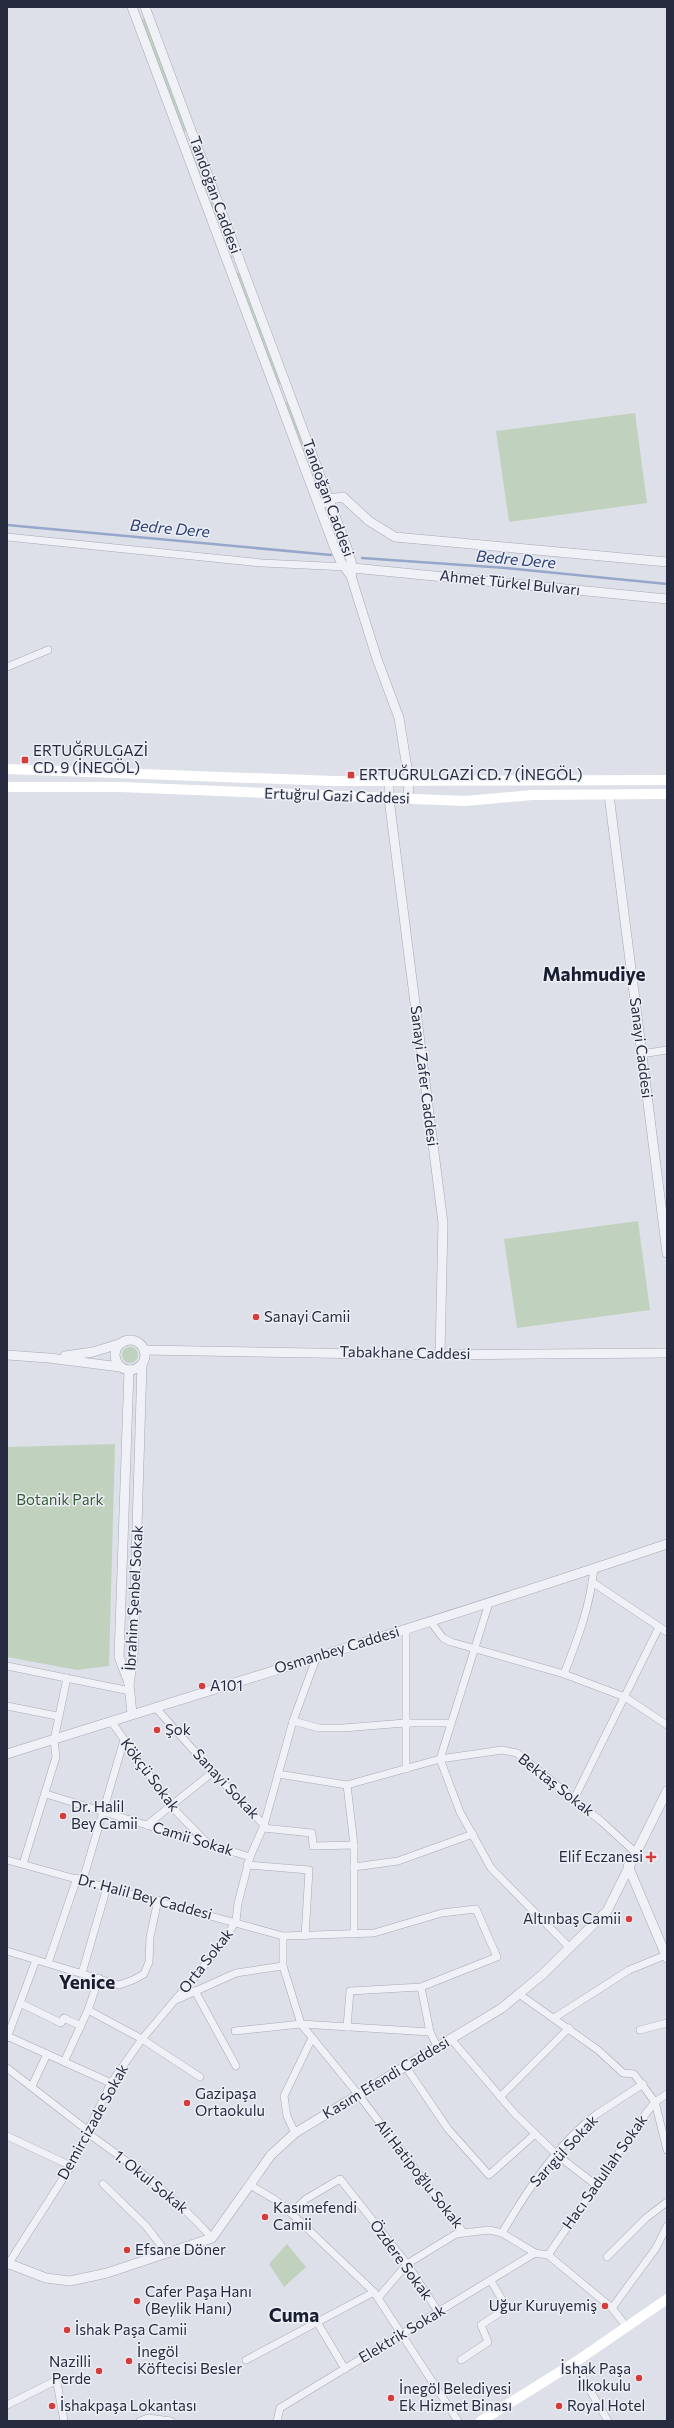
<svg xmlns="http://www.w3.org/2000/svg" width="674" height="2428" viewBox="0 0 674 2428" font-family="Commissioner,sans-serif">
<style>
.green{fill:#c0d2be}
.lines{fill:none;stroke-linecap:round;stroke-linejoin:round}
.stream{stroke:#96a7ca;stroke-width:2.5}
.minor-casing{stroke:#a6aab5;stroke-width:8}
.tertiary-casing{stroke:#a6aab5;stroke-width:10}
.minor{stroke:#f0f1f6;stroke-width:7}
.tertiary{stroke:#f0f1f6;stroke-width:9}
.secondary{stroke:#fff;stroke-width:10}
.poi-dot{fill:#d53d3b;stroke:#edeff6;stroke-width:1.5}
.labels{text-anchor:middle;stroke-width:3;stroke-linejoin:round;paint-order:stroke}
.street-label{font-size:15px;fill:#262b3f;stroke:#edeff6}
.poi-label{font-size:15px;fill:#262b3f;stroke:#edeff6;text-anchor:start}
.park-label{font-size:15px;fill:#345c33;stroke:#edeff6}
.water-label{font-size:16px;font-style:italic;fill:#2e4275;stroke:#edeff6}
.district-label{font-size:19px;font-weight:bold;fill:#181d30;stroke:#edeff6}
</style>
<rect width="100%" height="100%" fill="#dde0e8"/>
<g class="green">
<polygon points="145,18 187,131 184,132 141,20"/>
<polygon points="191,145 233,258 230,259 188,147"/>
<polygon points="239,272 281,384 277,385 236,273"/>
<polygon points="288,402 323,496 320,497 285,403"/>
<polygon points="635,413 647,503 509,522 496,431"/>
<polygon points="638,1221 650,1310 517,1328 504,1239"/>
<circle cx="130" cy="1355" r="8"/>
<polygon points="115,1444 109,1666 77,1670 7,1657 7,1447"/>
<polygon points="287,2244 306,2267 284,2287 269,2264"/>
</g>
<g class="lines">
<g class="stream">
<polyline points="7,525 331,555"/>
<polyline points="362,558 506,568 667,584"/>
</g>
<g class="minor-casing">
<g id="minor">
<polyline points="7,537 262,563 347,567"/>
<polyline points="7,667 48,650"/>
<polyline points="641,1054 667,1050"/>
<polyline points="592,1582 667,1632"/>
<polyline points="431,1622 443,1638 451,1642 564,1674 625,1697 667,1725"/>
<polyline points="7,1666 130,1691"/>
<path d="M564,1674C578,1638 590,1607 594,1568"/>
<polyline points="7,1706 57,1716"/>
<polyline points="155,1707 213,1772 264,1825"/>
<polyline points="111,1721 171,1806 208,1844"/>
<polyline points="293,1721 319,1728 343,1728 405,1723 451,1723"/>
<polyline points="440,1759 460,1812 491,1868 569,1947"/>
<polyline points="440,1759 489,1603"/>
<polyline points="406,1769 406,1630"/>
<polyline points="278,1774 347,1785 440,1759 502,1750 517,1753 601,1821 635,1852"/>
<polyline points="347,1785 354,1845 354,1934"/>
<polyline points="46,1794 250,1857"/>
<polyline points="574,1799 659,1627"/>
<polyline points="147,1825 213,1772"/>
<polyline points="263,1828 312,1833 313,1846 354,1845"/>
<polyline points="7,1860 283,1936 374,1933 442,1913 476,1909 497,1957 421,1987 350,1991 347,2027"/>
<polyline points="23,1864 56,1757 54,1740 67,1678"/>
<polyline points="247,1865 309,1870 305,1936"/>
<polyline points="354,1867 398,1861 473,1834"/>
<polyline points="83,1880 124,1740"/>
<polyline points="283,1936 283,1966 301,2024 358,2094 463,2232"/>
<polyline points="7,1951 119,1985 133,1980 144,1974 149,1962 150,1937 158,1900"/>
<polyline points="48,1963 77,1878"/>
<polyline points="82,1973 107,1887"/>
<polyline points="421,1987 430,2032 438,2048"/>
<polyline points="195,1991 236,2066"/>
<polyline points="519,1994 598,2050 623,2073 634,2074 655,2102 667,2150"/>
<polyline points="178,1999 236,1973 283,1966"/>
<polyline points="20,2003 61,2023 64,2018 81,2026"/>
<polyline points="88,2010 142,2039 200,2077"/>
<polyline points="554,2018 629,1970 666,1955"/>
<polyline points="640,2030 667,2023"/>
<polyline points="235,2031 301,2024 430,2032"/>
<polyline points="7,2036 111,2083"/>
<polyline points="7,2038 36,1960"/>
<polyline points="451,2039 515,2114 557,2155 596,2185"/>
<polyline points="64,2062 88,2010 99,1978"/>
<polyline points="406,2067 448,2129 489,2175 535,2134"/>
<polyline points="7,2068 87,2130"/>
<polyline points="32,2086 47,2054"/>
<polyline points="500,2097 569,2028"/>
<path d="M86,2132C131,2164 175,2196 212,2238"/>
<polyline points="295,2133 287,2116 284,2096 312,2038"/>
<polyline points="7,2136 71,2166"/>
<polyline points="103,2184 146,2226 166,2252"/>
<polyline points="250,2185 274,2199 291,2213 374,2292 458,2421"/>
<polyline points="291,2213 306,2199 340,2179 407,2264 439,2313"/>
<path d="M502,2233C526,2192 558,2143 597,2114C612,2104 628,2094 643,2084"/>
<polyline points="548,2255 647,2112 655,2102 667,2094"/>
<polyline points="607,2257 646,2218 667,2202"/>
<polyline points="7,2266 71,2166 111,2083 142,2039 220,1947 236,1921 238,1903 250,1857 264,1825 293,1721 317,1656"/>
<polyline points="378,2298 407,2264 456,2234 489,2230 502,2233 535,2253 548,2255 612,2308 626,2326"/>
<polyline points="612,2308 656,2248 667,2226"/>
<polyline points="317,2322 345,2369"/>
<polyline points="246,2360 374,2292"/>
<polyline points="461,2360 488,2342 481,2325 507,2308 491,2281"/>
<polyline points="574,2363 608,2421"/>
<polyline points="7,2405 53,2382 57,2383 64,2421"/>
<polyline points="140,2421 148,2418 171,2421"/>
<polyline points="277,2421 280,2408 535,2253"/>
</g>
</g>
<g class="tertiary-casing">
<g id="tertiary">
<polyline points="132,7 334,546 341,562 351,576 377,659 399,718 409,780 408,800"/>
<polyline points="145,7 347,548 353,568 351,576"/>
<polyline points="325,503 329,499 343,497 369,521 395,537 667,562"/>
<polyline points="353,568 667,599"/>
<polyline points="389,781 389,799 443,1223 440,1355"/>
<polyline points="609,795 667,1253"/>
<circle cx="130" cy="1355" r="15"/>
<polyline points="144,1350 433,1355 667,1353"/>
<polyline points="7,1355 49,1358 120,1367"/>
<polyline points="65,1356 93,1352 122,1343"/>
<polyline points="129,1683 119,1657 129,1370"/>
<polyline points="132,1714 129,1684 133,1658 142,1364"/>
<path d="M7,1754C227,1685 448,1618 667,1544"/>
<polyline points="628,1866 667,1958"/>
<polyline points="7,2263 46,2278 70,2281 107,2273 212,2238 271,2155 295,2133 502,2008 543,1974 607,1911 667,1791"/>
</g>
</g>
<use href="#minor" class="minor"/>
<use href="#tertiary" class="tertiary"/>
<g class="secondary">
<polyline points="7,769 334,781 667,780"/>
<polyline points="7,787 120,787 465,801 532,795 667,794"/>
<polyline points="481,2421 574,2363 667,2299"/>
</g>
</g>
<g class="poi-dot">
<rect x="21" y="756" width="8" height="8" rx="2"/>
<rect x="347" y="771" width="8" height="8" rx="2"/>
<circle cx="256" cy="1317" r="4"/>
<circle cx="202" cy="1686" r="4"/>
<circle cx="157" cy="1730" r="4"/>
<circle cx="63" cy="1816" r="4"/>
<path d="M649 1851h4v4h4v4h-4v4h-4v-4h-4v-4h4z"/>
<circle cx="629" cy="1919" r="4"/>
<circle cx="187" cy="2103" r="4"/>
<circle cx="265" cy="2217" r="4"/>
<circle cx="127" cy="2250" r="4"/>
<circle cx="137" cy="2301" r="4"/>
<circle cx="605" cy="2306" r="4"/>
<circle cx="67" cy="2330" r="4"/>
<circle cx="129" cy="2361" r="4"/>
<circle cx="99" cy="2371" r="4"/>
<circle cx="639" cy="2378" r="4"/>
<circle cx="391" cy="2398" r="4"/>
<circle cx="52" cy="2406" r="4"/>
<circle cx="559" cy="2406" r="4"/>
</g>
<g class="labels">
<g class="street-label">
<text transform="translate(215 195) rotate(70)" y="5">Tandoğan Caddesi</text>
<text transform="translate(328 498) rotate(70)" y="5">Tandoğan Caddesi</text>
<text transform="translate(510 583) rotate(6)" y="5">Ahmet Türkel Bulvarı</text>
<text transform="translate(337 796) rotate(2)" y="5">Ertuğrul Gazi Caddesi</text>
<text transform="translate(641 1048) rotate(83)" y="5">Sanayi Caddesi</text>
<text transform="translate(424 1076) rotate(83)" y="5">Sanayi Zafer Caddesi</text>
<text transform="translate(405 1353) rotate(1)" y="5">Tabakhane Caddesi</text>
<text transform="translate(134 1598) rotate(-87)" y="5">İbrahim Şenbel Sokak</text>
<text transform="translate(337 1650) rotate(-17)" y="5">Osmanbey Caddesi</text>
<text transform="translate(150 1775) rotate(53)" y="5">Kökçü Sokak</text>
<text transform="translate(226 1784) rotate(47)" y="5">Sanayi Sokak</text>
<text transform="translate(556 1785) rotate(38)" y="5">Bektaş Sokak</text>
<text transform="translate(193 1839) rotate(17)" y="5">Camii Sokak</text>
<text transform="translate(145 1897) rotate(15)" y="5">Dr. Halil Bey Caddesi</text>
<text transform="translate(206 1961) rotate(-52)" y="5">Orta Sokak</text>
<text transform="translate(386 2078) rotate(-31)" y="5">Kasım Efendi Caddesi</text>
<text transform="translate(93 2122) rotate(-61)" y="5">Demircizade Sokak</text>
<text transform="translate(564 2151) rotate(-47)" y="5">Sarıgül Sokak</text>
<text transform="translate(605 2172) rotate(-55)" y="5">Hacı Sadullah Sokak</text>
<text transform="translate(419 2174) rotate(52)" y="5">Ali Hatipoğlu Sokak</text>
<text transform="translate(151 2182) rotate(39)" y="5">1. Okul Sokak</text>
<text transform="translate(401 2260) rotate(54)" y="5">Özdere Sokak</text>
<text transform="translate(402 2334) rotate(-31)" y="5">Elektrik Sokak</text>
</g>
<g class="poi-label">
<text x="33" y="756">ERTUĞRULGAZİ<tspan x="33" dy="17">CD. 9 (İNEGÖL)</tspan></text>
<text x="359" y="780">ERTUĞRULGAZİ CD. 7 (İNEGÖL)</text>
<text x="264" y="1322">Sanayi Camii</text>
<text x="210" y="1691">A101</text>
<text x="165" y="1735">Şok</text>
<text x="71" y="1812">Dr. Halil<tspan x="71" dy="17">Bey Camii</tspan></text>
<text x="643" y="1862" text-anchor="end">Elif Eczanesi</text>
<text x="621" y="1924" text-anchor="end">Altınbaş Camii</text>
<text x="195" y="2099">Gazipaşa<tspan x="195" dy="17">Ortaokulu</tspan></text>
<text x="273" y="2213">Kasımefendi<tspan x="273" dy="17">Camii</tspan></text>
<text x="135" y="2255">Efsane Döner</text>
<text x="145" y="2297">Cafer Paşa Hanı<tspan x="145" dy="17">(Beylik Hanı)</tspan></text>
<text x="597" y="2311" text-anchor="end">Uğur Kuruyemiş</text>
<text x="75" y="2335">İshak Paşa Camii</text>
<text x="137" y="2357">İnegöl<tspan x="137" dy="17">Köftecisi Besler</tspan></text>
<text x="91" y="2367" text-anchor="end">Nazilli<tspan x="91" dy="17">Perde</tspan></text>
<text x="631" y="2374" text-anchor="end">İshak Paşa<tspan x="631" dy="17">İlkokulu</tspan></text>
<text x="399" y="2394">İnegöl Belediyesi<tspan x="399" dy="17">Ek Hizmet Binası</tspan></text>
<text x="60" y="2411">İshakpaşa Lokantası</text>
<text x="567" y="2411">Royal Hotel</text>
</g>
<g class="park-label">
<text x="60" y="1505">Botanik Park</text>
</g>
<g class="water-label">
<text transform="translate(170 528) rotate(5)" y="6">Bedre Dere</text>
<text transform="translate(516 559) rotate(5)" y="6">Bedre Dere</text>
</g>
<g class="district-label">
<text x="594" y="981">Mahmudiye</text>
<text x="87" y="1989">Yenice</text>
<text x="294" y="2322">Cuma</text>
</g>
</g>
<rect width="674" height="2428" fill="none" stroke="#262b3f" stroke-width="16"/>
</svg>
